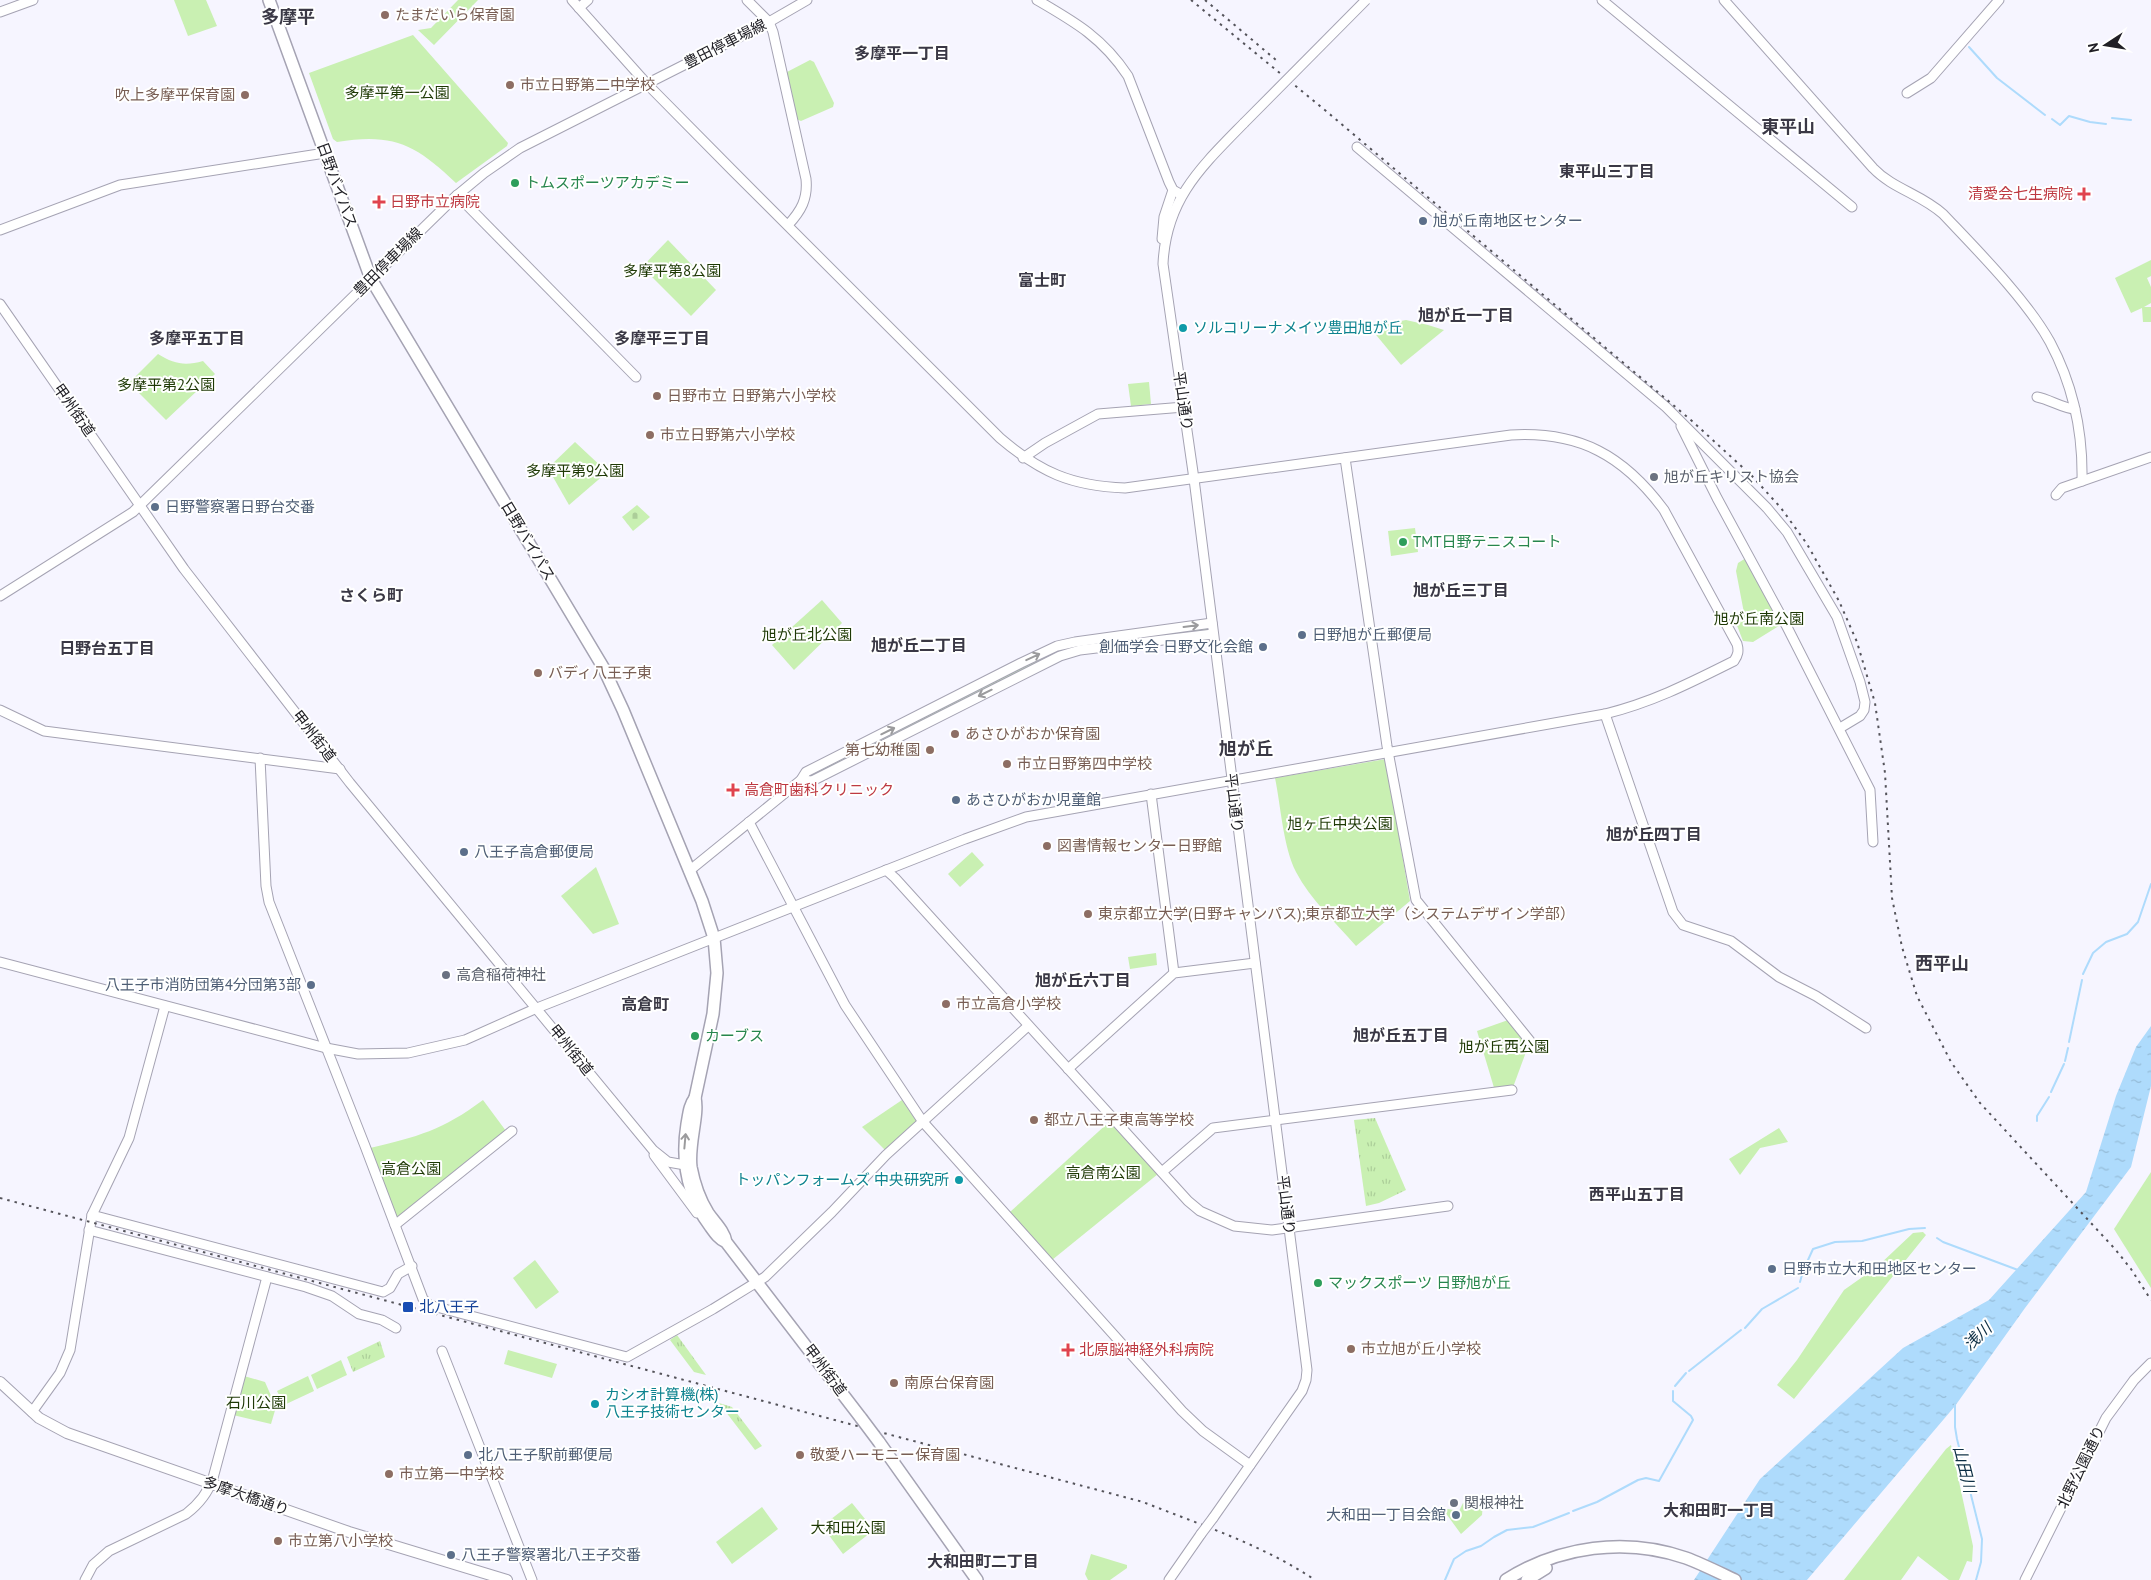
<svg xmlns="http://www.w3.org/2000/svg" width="2151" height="1580" viewBox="0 0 2151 1580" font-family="'PT Sans','Noto Sans JP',sans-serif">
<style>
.grass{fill:url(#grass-tufts)}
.cemetery{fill:url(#cemetery-stones)}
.green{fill:#c9f0b2}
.water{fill:url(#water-ripples)}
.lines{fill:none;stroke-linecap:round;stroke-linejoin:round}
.stream{stroke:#aedbfc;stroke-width:2}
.secondary-casing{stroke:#a5a3b3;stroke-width:11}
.primary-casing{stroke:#a5a3b3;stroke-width:12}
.highway-casing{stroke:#a5a3b3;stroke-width:14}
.secondary{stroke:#fff;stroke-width:9}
.primary{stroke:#fff;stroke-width:10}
.highway{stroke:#fff;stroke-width:11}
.rail{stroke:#54535a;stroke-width:2;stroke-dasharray:2.5 5;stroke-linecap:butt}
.secondary-bridge-casing{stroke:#a5a3b3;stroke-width:11;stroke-linecap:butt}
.highway-bridge-casing{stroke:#a5a3b3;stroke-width:14;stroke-linecap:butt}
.secondary-bridge{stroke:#fff;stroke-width:9}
.highway-bridge{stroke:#fff;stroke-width:11}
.oneway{stroke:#9b9b9d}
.education-dot{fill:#8d6e63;stroke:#fff;stroke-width:2}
.leisure-dot{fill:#2e9e5b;stroke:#fff;stroke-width:2}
.health-dot{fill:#e0444e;stroke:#fff;stroke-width:2}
.service-dot{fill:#5c6f8a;stroke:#fff;stroke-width:2}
.culture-dot{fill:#0f9aa8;stroke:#fff;stroke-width:2}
.worship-dot{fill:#6b7280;stroke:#fff;stroke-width:2}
.transit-dot{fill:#1a4fb4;stroke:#fff;stroke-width:2}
.labels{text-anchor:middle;stroke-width:4;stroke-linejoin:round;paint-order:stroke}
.education-label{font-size:15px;fill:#785e54;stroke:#fff;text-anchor:start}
.street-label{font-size:15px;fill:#212026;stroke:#fff}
.park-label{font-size:15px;fill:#1e3905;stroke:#fff}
.leisure-label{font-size:15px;fill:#27864d;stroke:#fff;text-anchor:start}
.health-label{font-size:15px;fill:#be3a42;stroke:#fff;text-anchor:start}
.service-label{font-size:15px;fill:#4e5e75;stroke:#fff;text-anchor:start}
.culture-label{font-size:15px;fill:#0d838f;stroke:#fff;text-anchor:start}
.worship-label{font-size:15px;fill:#5b616d;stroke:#fff;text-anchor:start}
.transit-label{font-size:15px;fill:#164399;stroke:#fff;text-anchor:start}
.neighbourhood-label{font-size:16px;font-weight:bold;fill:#3a3845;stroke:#fff}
.water-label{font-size:16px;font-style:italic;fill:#0d2f45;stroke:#fff}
.quarter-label{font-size:18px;font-weight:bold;fill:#3a3845;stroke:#fff}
</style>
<defs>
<pattern id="grass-tufts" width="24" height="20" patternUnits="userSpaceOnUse" patternTransform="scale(1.25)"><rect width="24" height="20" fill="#c9f0b2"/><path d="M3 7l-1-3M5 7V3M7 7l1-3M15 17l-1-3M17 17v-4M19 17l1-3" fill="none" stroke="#acce99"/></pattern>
<pattern id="cemetery-stones" width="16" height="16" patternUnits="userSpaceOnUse" patternTransform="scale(1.25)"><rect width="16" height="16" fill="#c9f0b2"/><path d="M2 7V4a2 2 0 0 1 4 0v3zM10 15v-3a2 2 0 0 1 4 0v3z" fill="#acce99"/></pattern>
<pattern id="water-ripples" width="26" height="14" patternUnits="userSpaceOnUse" patternTransform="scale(1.25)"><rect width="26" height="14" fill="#aedbfc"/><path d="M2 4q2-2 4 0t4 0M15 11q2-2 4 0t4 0" fill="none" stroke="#95bcd8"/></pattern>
</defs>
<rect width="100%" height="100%" fill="#f6f5ff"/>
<g class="grass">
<polygon points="1212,623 1213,634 1080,650 812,781 801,780 806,772 1057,646"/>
<polygon points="1375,1118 1406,1190 1379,1203 1366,1206 1354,1120"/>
<polygon points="677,1335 706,1375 694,1372 670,1340"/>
<polygon points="380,1341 385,1357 353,1372 347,1357"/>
<polygon points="719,1403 732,1407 762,1446 755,1450"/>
</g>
<polygon class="cemetery" points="637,505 650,517 633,531 622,517"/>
<g class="green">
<polygon points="174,0 206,0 217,26 188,36"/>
<polygon points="458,0 478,0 434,45 418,30 431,28"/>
<path d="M413,35L508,143L507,146L456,183C415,144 393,133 337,142L333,139L309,73Z"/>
<polygon points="810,60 814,62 834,103 833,107 801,121 796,119 786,76 787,72"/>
<polygon points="668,240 716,290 691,316 642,267"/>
<polygon points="2151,260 2151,276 2147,278 2151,287 2151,303 2144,307 2151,307 2151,322 2143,322 2142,308 2131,313 2115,278"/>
<polygon points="1406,320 1428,325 1444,330 1401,365 1372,330 1390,323"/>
<path d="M158,354C174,364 185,366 203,361L215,374L166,420L129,383Z"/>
<polygon points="1149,382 1151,404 1131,406 1128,384"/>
<polygon points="575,442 605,470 605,474 569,505 549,470 549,467"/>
<polygon points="1415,528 1418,552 1391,556 1388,531"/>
<polygon points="1746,558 1782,624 1753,642 1743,641 1736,623 1744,613 1736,571 1738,563"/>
<polygon points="822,600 842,623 794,670 772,645"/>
<path d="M1386,759L1410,901L1356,946C1336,923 1310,899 1296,872C1283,846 1281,807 1275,778Z"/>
<polygon points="972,852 984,865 960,887 948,874"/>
<polygon points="596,867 619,924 593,934 561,896"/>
<polygon points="1156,953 1157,965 1130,969 1128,957"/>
<polygon points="1511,1019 1530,1041 1512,1090 1495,1091 1477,1031"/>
<path d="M483,1100L506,1131L397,1218L370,1148C417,1137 443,1130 483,1100Z"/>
<polygon points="902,1100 917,1122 885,1150 862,1127"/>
<polygon points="1109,1122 1158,1174 1052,1260 1010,1212"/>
<polygon points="1779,1128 1788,1142 1760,1148 1740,1175 1729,1159"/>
<polygon points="2151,1172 2151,1288 2114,1229"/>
<polygon points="1923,1232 1926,1235 1794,1399 1777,1385 1797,1360 1844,1290 1878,1266 1913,1233"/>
<polygon points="535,1260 559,1292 536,1309 513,1278"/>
<polygon points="508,1350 557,1364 552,1378 504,1364"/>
<polygon points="341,1360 347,1375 317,1389 311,1375"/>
<polygon points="244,1376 265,1382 276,1407 271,1424 233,1415"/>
<polygon points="308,1376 314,1391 284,1405 277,1391"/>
<polygon points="1951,1445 1973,1546 1972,1562 1967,1561 1959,1580 1949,1580 1918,1556 1901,1580 1844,1580 1946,1449"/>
<polygon points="852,1503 874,1530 843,1554 822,1526"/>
<polygon points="1463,1503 1483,1503 1482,1515 1461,1534 1442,1508 1459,1511"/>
<polygon points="762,1507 778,1529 732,1564 716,1542"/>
<polygon points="1091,1554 1127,1565 1127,1568 1110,1580 1088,1580 1085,1574"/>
</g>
<polygon class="water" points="2151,1026 2151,1086 2131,1167 2025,1308 1955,1406 1807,1580 1694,1580 1760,1479 1903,1348 1989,1300 2086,1192 2116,1096 2136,1047"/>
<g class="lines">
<g class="stream">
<polyline points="1969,47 1997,78 2045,115"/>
<polyline points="2112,118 2131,120"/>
<polyline points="2052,119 2060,125 2069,116 2090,122 2106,124"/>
<polyline points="2083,974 2093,953 2106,942 2127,934 2138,922 2151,884"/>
<polyline points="2069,1042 2082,980"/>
<polyline points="2065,1061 2068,1048"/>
<polyline points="2051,1092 2064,1064"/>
<polyline points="2037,1121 2037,1116 2049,1097"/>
<polyline points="1937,1238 1943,1242 2018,1270"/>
<polyline points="1800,1282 1803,1271 1813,1249 1835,1242 1862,1241 1909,1229 1925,1228"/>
<polyline points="1745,1328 1762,1309 1798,1288"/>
<polyline points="1689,1371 1741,1330"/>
<polyline points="1675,1386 1686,1373"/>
<polyline points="1955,1404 1955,1427 1957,1439 1982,1539 1981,1562 1976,1580"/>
<polyline points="1573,1511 1597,1502 1638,1480 1646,1478 1659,1481 1693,1420 1691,1416 1673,1401 1673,1391"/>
<polyline points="1445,1580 1454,1559 1466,1551 1481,1546 1494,1537 1507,1530 1533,1527 1569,1513"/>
</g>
<g class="secondary-casing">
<g id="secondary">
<path d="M747,0L769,22L773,32L806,179C808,199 801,211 788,225"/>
<path d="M1037,0C1075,22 1103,38 1128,76L1169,182L1173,190L1182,195"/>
<polyline points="1602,0 1852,207"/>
<path d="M1724,0L1873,168C1893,189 1921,194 1943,214C1977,250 2026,299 2050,342C2073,385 2083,433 2082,481"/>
<polyline points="579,8 588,0"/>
<polyline points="0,12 33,0"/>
<polyline points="1907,93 1931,78 1999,0"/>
<polyline points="1357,147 1666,407 1767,508 1787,532 1837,617 1860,682 1865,702 1864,710 1860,716 1840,728"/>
<polyline points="457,195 636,377"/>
<polyline points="0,230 120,185 325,153"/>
<polyline points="1162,239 1164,217 1173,190"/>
<polyline points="0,304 184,569 350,783 653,1150 668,1162 691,1166"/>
<path d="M2037,397C2049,399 2064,409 2075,409"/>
<polyline points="1681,426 1717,498 1786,625 1870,790 1873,842"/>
<polyline points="1023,458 1045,443 1098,414 1184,407"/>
<polyline points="1345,458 1387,746 1416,900 1530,1041"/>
<polyline points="2056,495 2062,488 2151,457"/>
<polyline points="0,596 133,512 455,197 484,173 520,148 769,22 807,0"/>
<polyline points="0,710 44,731 340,769"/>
<polyline points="1605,714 1673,912 1683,925 1731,941 1779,977 1816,996 1866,1028"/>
<polyline points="260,758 266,886 269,902 365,1146 423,1299 429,1305 627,1357 713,1309 765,1277 832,1212 886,1155 1028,1026"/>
<polyline points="801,780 812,781 1060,656 1080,650 1213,634"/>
<polyline points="1151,794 1174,973"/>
<polyline points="749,822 845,1005 923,1122 1182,1411 1203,1431 1250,1465"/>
<polyline points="886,870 895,878 1188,1201 1200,1211 1234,1226 1272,1230 1448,1206"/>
<polyline points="689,871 801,780 806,772 1021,663 1057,646 1075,642 1212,623"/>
<path d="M0,962L326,1048L358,1054L408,1053L465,1040L537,1008L965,839L1026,817L1605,714C1653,702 1690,683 1734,661C1738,655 1739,651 1737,644L1664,510C1624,456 1580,431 1511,435L1125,488C1071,486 1040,472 1000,438L734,172L647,84L572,0"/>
<polyline points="1068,1069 1174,973 1255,963"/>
<polyline points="654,1155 697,1213"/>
<polyline points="1162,1172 1213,1128 1512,1090"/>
<polyline points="92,1215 383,1292 390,1288 398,1274 412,1266"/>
<polyline points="395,1225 512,1131"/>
<polyline points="89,1230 306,1287 332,1296 359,1314 382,1320 396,1328"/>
<polyline points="442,1351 532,1580"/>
<polyline points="32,1412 60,1373 70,1350 92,1215 129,1138 165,1006"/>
<path d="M1213,1518L1302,1391L1306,1380L1307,1370L1194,479L1163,264C1166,199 1201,167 1244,123"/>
<path d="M85,1580L93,1565L109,1551L186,1514C199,1504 208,1493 213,1478L267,1277"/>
<polyline points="1169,1580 1201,1534"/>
<polyline points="2025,1580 2106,1418 2134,1380 2151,1363"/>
</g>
</g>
<g class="primary-casing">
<polyline id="primary" points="0,1382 39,1418 67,1433 349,1532 507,1580"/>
</g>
<g class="highway-casing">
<g id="highway">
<polyline points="269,0 371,279 603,667 623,710 702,901 714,938 717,973 713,1014 695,1098"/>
<path d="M726,1242C719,1239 715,1233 710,1226C687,1195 681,1161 687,1124C689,1114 689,1106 695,1098C699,1115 688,1144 691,1167C694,1183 700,1200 708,1213C715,1223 724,1231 726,1242L861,1418"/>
<polyline points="879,1442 977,1580"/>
<path d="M1506,1580C1559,1546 1626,1537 1686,1558C1702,1564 1718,1572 1735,1580"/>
<polyline points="1527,1580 1546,1568"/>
</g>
</g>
<use href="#secondary" class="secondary"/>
<use href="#primary" class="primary"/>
<use href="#highway" class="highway"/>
<g class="rail">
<polyline points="1191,0 1326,111 1692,421 1752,476 1781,508 1807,544 1839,601 1857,642 1875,703 1885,773 1892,898 1902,947 1917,996 1951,1062 1980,1103 2115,1249 2131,1269 2151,1300"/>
<polyline points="1205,0 1276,60"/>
<path d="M0,1198L1143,1502C1201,1525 1263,1545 1315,1580"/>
</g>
<g class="secondary-bridge-casing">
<g id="secondary-bridge">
<polyline points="1244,123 1366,0"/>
<polyline points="1201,1534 1213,1518"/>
</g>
</g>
<g class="highway-bridge-casing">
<polyline id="highway-bridge" points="861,1418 879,1442"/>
</g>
<use href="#secondary-bridge" class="secondary-bridge"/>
<use href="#highway-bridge" class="highway-bridge"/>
</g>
<defs><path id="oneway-shaft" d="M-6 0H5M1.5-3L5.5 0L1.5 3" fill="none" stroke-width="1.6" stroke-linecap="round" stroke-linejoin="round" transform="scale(1.25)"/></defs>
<g class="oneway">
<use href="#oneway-shaft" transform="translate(1191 626) rotate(-7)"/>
<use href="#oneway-shaft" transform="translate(1033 657) rotate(-25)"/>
<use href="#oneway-shaft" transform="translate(985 693) rotate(154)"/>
<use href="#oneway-shaft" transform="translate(888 731) rotate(-26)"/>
<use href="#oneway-shaft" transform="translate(685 1141) rotate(-85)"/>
</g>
<g class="education-dot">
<circle cx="385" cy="15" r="5"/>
<circle cx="510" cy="85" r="5"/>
<circle cx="245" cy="95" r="5"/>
<circle cx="657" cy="396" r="5"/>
<circle cx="650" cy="435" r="5"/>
<circle cx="538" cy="673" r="5"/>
<circle cx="955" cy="734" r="5"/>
<circle cx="930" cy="750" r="5"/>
<circle cx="1007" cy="764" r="5"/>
<circle cx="1047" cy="846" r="5"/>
<circle cx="1088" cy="914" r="5"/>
<circle cx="946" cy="1004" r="5"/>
<circle cx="1034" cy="1120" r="5"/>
<circle cx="1351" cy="1349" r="5"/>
<circle cx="894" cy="1383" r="5"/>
<circle cx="800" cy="1455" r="5"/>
<circle cx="389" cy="1474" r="5"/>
<circle cx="278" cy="1541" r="5"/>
</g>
<g class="leisure-dot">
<circle cx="515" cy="183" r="5"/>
<circle cx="1403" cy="542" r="5"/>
<circle cx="695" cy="1036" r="5"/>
<circle cx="1318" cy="1283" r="5"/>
</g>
<g class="health-dot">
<path d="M2081.5 186.5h5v5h5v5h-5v5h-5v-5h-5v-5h5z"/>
<path d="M376.5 194.5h5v5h5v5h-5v5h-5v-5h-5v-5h5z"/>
<path d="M730.5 782.5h5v5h5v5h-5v5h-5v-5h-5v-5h5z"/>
<path d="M1065.5 1342.5h5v5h5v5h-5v5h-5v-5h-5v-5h5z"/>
</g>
<g class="service-dot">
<circle cx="1423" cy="221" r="5"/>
<circle cx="155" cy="507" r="5"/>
<circle cx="1302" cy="635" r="5"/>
<circle cx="1263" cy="647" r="5"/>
<circle cx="956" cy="800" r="5"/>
<circle cx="464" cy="852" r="5"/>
<circle cx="311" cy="985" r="5"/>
<circle cx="1772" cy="1269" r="5"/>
<circle cx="468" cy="1455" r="5"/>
<circle cx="1456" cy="1515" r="5"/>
<circle cx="451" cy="1555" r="5"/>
</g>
<g class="culture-dot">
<circle cx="1183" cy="328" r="5"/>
<circle cx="959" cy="1180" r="5"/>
<circle cx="595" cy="1404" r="5"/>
</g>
<g class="worship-dot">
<circle cx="1654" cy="477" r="5"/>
<circle cx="446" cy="975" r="5"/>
<circle cx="1454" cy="1503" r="5"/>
</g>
<rect class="transit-dot" x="402" y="1301" width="12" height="12" rx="2.5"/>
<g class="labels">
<g class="education-label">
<text x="395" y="20">たまだいら保育園</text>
<text x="520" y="90">市立日野第二中学校</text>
<text x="235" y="100" text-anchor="end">吹上多摩平保育園</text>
<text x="667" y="401">日野市立 日野第六小学校</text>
<text x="660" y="440">市立日野第六小学校</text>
<text x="548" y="678">バディ八王子東</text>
<text x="965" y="739">あさひがおか保育園</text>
<text x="920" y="755" text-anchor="end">第七幼稚園</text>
<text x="1017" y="769">市立日野第四中学校</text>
<text x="1057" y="851">図書情報センター日野館</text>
<text x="1098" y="919">東京都立大学(日野キャンパス);東京都立大学（システムデザイン学部）</text>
<text x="956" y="1009">市立高倉小学校</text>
<text x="1044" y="1125">都立八王子東高等学校</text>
<text x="1361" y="1354">市立旭が丘小学校</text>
<text x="904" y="1388">南原台保育園</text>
<text x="810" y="1460">敬愛ハーモニー保育園</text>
<text x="399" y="1479">市立第一中学校</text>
<text x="288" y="1546">市立第八小学校</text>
</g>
<g class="street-label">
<text transform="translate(725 44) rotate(-27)" y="5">豊田停車場線</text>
<text transform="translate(337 185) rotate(70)" y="5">日野バイパス</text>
<text transform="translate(388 262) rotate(-45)" y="5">豊田停車場線</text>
<text transform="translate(1183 401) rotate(82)" y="5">平山通り</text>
<text transform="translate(74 410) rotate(55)" y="5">甲州街道</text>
<text transform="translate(528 541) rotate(59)" y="5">日野バイパス</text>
<text transform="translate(314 736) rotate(52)" y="5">甲州街道</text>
<text transform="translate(1234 803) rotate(83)" y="5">平山通り</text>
<text transform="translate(571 1050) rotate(51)" y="5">甲州街道</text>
<text transform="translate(1286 1205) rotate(83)" y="5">平山通り</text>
<text transform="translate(825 1370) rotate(53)" y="5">甲州街道</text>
<text transform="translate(2081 1467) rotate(-64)" y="5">北野公園通り</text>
<text transform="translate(246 1496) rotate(19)" y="5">多摩大橋通り</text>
</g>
<g class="park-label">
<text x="397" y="98">多摩平第一公園</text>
<text x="672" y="276">多摩平第8公園</text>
<text x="166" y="390">多摩平第2公園</text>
<text x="575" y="476">多摩平第9公園</text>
<text x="1759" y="624">旭が丘南公園</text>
<text x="807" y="640">旭が丘北公園</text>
<text x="1340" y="829">旭ヶ丘中央公園</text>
<text x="1504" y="1052">旭が丘西公園</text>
<text x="411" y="1174">高倉公園</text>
<text x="1103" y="1178">高倉南公園</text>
<text x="256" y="1408">石川公園</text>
<text x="848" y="1533">大和田公園</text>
</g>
<g class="leisure-label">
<text x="525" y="188">トムスポーツアカデミー</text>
<text x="1413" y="547">TMT日野テニスコート</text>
<text x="705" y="1041">カーブス</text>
<text x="1328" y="1288">マックスポーツ 日野旭が丘</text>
</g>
<g class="health-label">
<text x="2073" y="199" text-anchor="end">清愛会七生病院</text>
<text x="390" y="207">日野市立病院</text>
<text x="744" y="795">高倉町歯科クリニック</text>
<text x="1079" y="1355">北原脳神経外科病院</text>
</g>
<g class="service-label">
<text x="1433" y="226">旭が丘南地区センター</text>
<text x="165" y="512">日野警察署日野台交番</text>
<text x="1312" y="640">日野旭が丘郵便局</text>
<text x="1253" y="652" text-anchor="end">創価学会 日野文化会館</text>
<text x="966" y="805">あさひがおか児童館</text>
<text x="474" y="857">八王子高倉郵便局</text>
<text x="301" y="990" text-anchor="end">八王子市消防団第4分団第3部</text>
<text x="1782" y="1274">日野市立大和田地区センター</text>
<text x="478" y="1460">北八王子駅前郵便局</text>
<text x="1446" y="1520" text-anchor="end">大和田一丁目会館</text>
<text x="461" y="1560">八王子警察署北八王子交番</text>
</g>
<g class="culture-label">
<text x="1193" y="333">ソルコリーナメイツ豊田旭が丘</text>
<text x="949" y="1185" text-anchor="end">トッパンフォームズ 中央研究所</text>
<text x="605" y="1400">カシオ計算機(株)<tspan x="605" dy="17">八王子技術センター</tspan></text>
</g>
<g class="worship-label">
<text x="1664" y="482">旭が丘キリスト協会</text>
<text x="456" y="980">高倉稲荷神社</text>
<text x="1464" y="1508">関根神社</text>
</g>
<g class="transit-label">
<text x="419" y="1312">北八王子</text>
</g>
<g class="neighbourhood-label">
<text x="902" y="59">多摩平一丁目</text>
<text x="1607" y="177">東平山三丁目</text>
<text x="1042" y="286">富士町</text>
<text x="1466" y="321">旭が丘一丁目</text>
<text x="197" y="344">多摩平五丁目</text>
<text x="662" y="344">多摩平三丁目</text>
<text x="1461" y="596">旭が丘三丁目</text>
<text x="371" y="601">さくら町</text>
<text x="919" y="651">旭が丘二丁目</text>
<text x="107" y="654">日野台五丁目</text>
<text x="1654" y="840">旭が丘四丁目</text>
<text x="1083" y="986">旭が丘六丁目</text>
<text x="645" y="1010">高倉町</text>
<text x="1401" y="1041">旭が丘五丁目</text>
<text x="1637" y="1200">西平山五丁目</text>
<text x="1719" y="1516">大和田町一丁目</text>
<text x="983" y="1567">大和田町二丁目</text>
</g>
<g class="water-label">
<text transform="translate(1977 1336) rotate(-43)" y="6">浅川</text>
<text transform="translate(1965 1469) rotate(76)" y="6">山田川</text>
</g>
<g class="quarter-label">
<text x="288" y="23">多摩平</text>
<text x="1788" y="133">東平山</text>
<text x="1246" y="755">旭が丘</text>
<text x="1942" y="970">西平山</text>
</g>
</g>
<g transform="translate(2106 45) rotate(258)" stroke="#ffffff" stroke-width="4" paint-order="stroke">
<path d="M0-4L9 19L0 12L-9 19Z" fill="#212026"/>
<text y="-8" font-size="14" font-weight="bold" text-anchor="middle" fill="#212026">N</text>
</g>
</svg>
